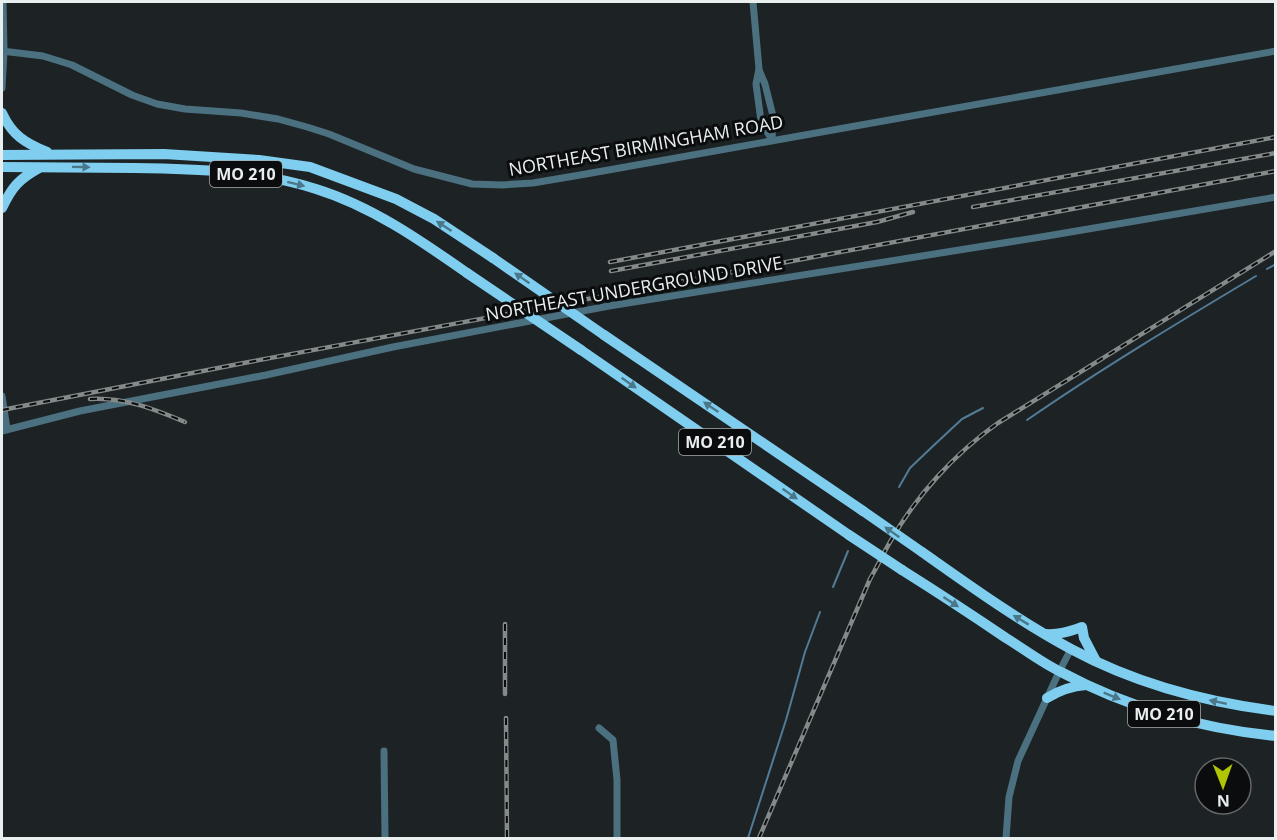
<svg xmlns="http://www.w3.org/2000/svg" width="1277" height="840" viewBox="0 0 1277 840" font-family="'Open Sans',sans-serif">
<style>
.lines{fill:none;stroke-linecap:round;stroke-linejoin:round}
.stream{stroke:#527b97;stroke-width:2}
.minor{stroke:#4b7080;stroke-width:7}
.trunk{stroke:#7fceef;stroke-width:10}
.rail-casing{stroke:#848a8a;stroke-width:4.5}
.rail{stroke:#0a0c0d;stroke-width:2;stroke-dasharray:7;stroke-linecap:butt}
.trunk-bridge{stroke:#7fceef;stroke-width:10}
.oneway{fill:#4a7789}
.labels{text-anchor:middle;stroke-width:6;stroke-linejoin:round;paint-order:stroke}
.shield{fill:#0a0c0d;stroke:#a6aaaa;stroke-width:1.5}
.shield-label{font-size:16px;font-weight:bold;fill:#e9eeee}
.street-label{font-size:18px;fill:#e9eeee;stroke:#0a0c0d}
</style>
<rect width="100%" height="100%" fill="#1d2324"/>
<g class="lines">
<g class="stream">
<polyline points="1267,269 1276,264"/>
<path d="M1027,420C1101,369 1179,322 1256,276"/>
<polyline points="899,487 910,468 932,447 962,419 983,408"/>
<polyline points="833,587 848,551"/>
<polyline points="748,838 786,720 805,652 820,612"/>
</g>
<g class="minor">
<polyline points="753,2 759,69 756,84 761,121 772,140"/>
<polyline points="2,51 43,56 72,65 132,95 157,104 185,109 241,113 278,119 307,127 329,134 414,169 472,184 502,185 533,183 586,174 1276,51"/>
<polyline points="759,70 765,84 773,116 772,140"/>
<polyline points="2,88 4,51 3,2"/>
<polyline points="2,396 7,429"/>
<polyline points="2,431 80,411 266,375 393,347 609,306 1047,236 1276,197"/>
<polyline points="599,728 613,740 617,780 617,838"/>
<polyline points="384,751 385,838"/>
<polyline points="1006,838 1009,797 1018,761 1059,672 1071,649"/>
</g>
<g class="trunk">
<path d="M2,113C12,135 25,143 47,152"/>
<polyline points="2,155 164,154 259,160 310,167 396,199 434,219 493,258"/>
<path d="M2,167C46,167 90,168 134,168C195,169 257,170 316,189C371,206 420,240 467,273"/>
<path d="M2,208C12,187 19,179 39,168"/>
<polyline points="604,335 863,511"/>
<polyline points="581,350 849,535"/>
<path d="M922,552C970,586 1019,621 1071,649C1134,683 1204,702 1276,711"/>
<path d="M902,570C937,592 972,615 1006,638C1024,649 1042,663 1061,672C1126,707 1202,729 1276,736"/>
<path d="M1046,634C1059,635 1070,631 1082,627L1084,638L1096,661"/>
<path d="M1047,698C1060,690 1071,686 1086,685"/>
</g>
<g class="rail-casing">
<g id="rail">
<polyline points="973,207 1276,153"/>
<polyline points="610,262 1276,137"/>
<polyline points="611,271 877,222 913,212"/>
<path d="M90,399C124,397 154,409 185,422"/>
<polyline points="2,410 249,362 1276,171"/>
<polyline points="505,624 505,694"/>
<polyline points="506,718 507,838"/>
<path d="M759,838L870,579C877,567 883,554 890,542C916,496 954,454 998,423L1276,251"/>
</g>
</g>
<use href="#rail" class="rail"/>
<g class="trunk-bridge">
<polyline points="493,258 604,335"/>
<polyline points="467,273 581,350"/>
<polyline points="863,511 922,552"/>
<polyline points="849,535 902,570"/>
</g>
</g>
<defs><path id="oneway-solid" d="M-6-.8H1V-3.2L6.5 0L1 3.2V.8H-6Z" transform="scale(1.5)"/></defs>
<g class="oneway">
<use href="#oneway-solid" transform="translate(81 167) rotate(1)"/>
<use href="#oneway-solid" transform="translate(296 184) rotate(14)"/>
<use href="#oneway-solid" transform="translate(444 226) rotate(-147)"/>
<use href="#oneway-solid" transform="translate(522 278) rotate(-145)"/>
<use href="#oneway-solid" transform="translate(629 383) rotate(35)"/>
<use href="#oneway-solid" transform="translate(711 407) rotate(-146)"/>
<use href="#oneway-solid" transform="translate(790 494) rotate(35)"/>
<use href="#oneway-solid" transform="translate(892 532) rotate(-145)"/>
<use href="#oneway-solid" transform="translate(951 602) rotate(33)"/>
<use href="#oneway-solid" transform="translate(1021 620) rotate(-149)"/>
<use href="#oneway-solid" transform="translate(1112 696) rotate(22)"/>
<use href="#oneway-solid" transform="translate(1218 702) rotate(-168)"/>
</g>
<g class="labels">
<g class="shield">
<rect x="210" y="161" width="72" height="26" rx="4.5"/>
<rect x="679" y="429" width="72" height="26" rx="4.5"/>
<rect x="1128" y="701" width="72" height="26" rx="4.5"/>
</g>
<g class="shield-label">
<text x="246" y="180">MO 210</text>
<text x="715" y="448">MO 210</text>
<text x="1164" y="720">MO 210</text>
</g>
<g class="street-label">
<text transform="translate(646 146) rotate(-10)" y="6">NORTHEAST BIRMINGHAM ROAD</text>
<text transform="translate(634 289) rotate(-10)" y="6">NORTHEAST UNDERGROUND DRIVE</text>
</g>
</g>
<rect width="1277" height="840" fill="none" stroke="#e9eeee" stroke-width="6"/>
<g transform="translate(1223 786) rotate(179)"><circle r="28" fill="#0a0c0d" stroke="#636667" stroke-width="1.5"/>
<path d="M0-4.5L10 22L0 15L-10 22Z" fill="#b0c503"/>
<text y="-9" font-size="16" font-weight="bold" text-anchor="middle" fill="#e9eeee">N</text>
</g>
</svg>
